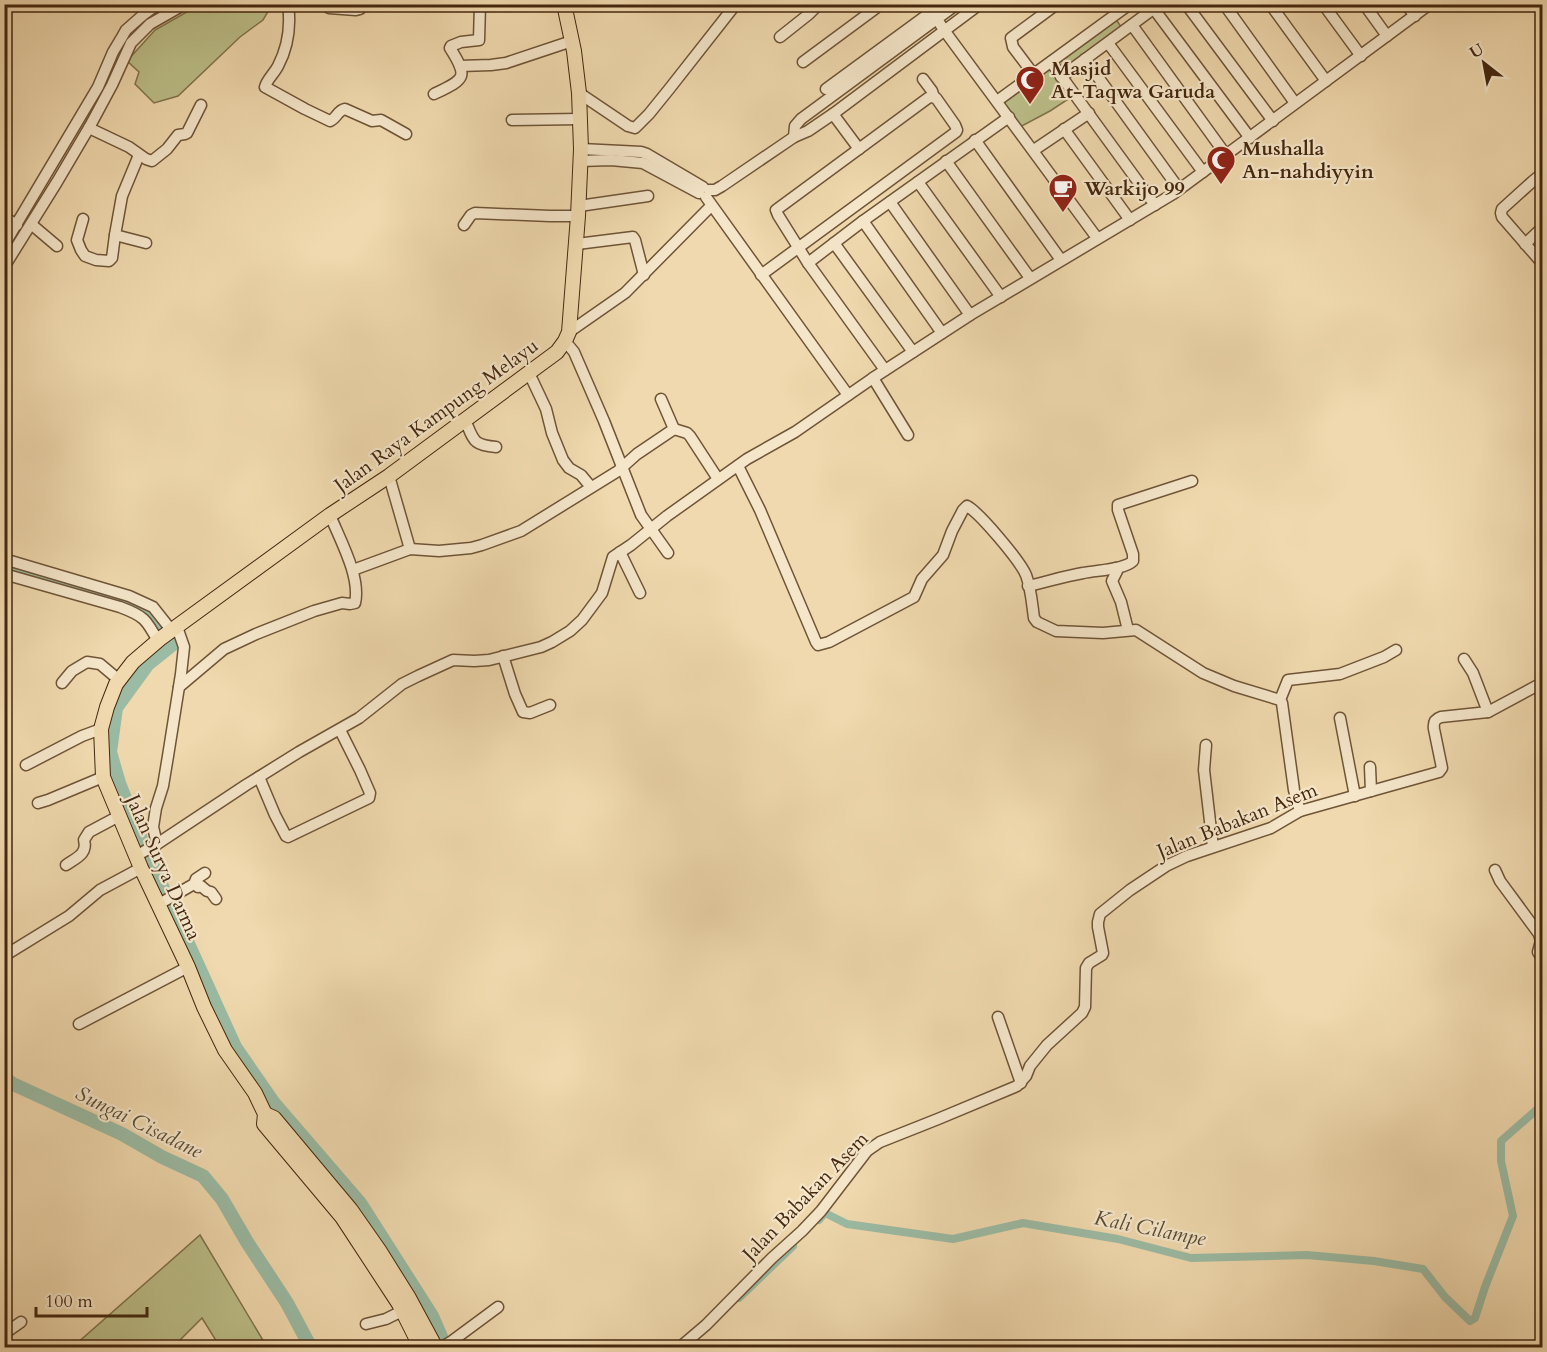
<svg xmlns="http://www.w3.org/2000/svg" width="1547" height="1352" viewBox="0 0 1547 1352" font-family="Cardo,serif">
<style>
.green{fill:#bcbf89;stroke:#80734c;stroke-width:1.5}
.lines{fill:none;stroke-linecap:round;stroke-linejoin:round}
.canal{stroke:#9bbba4;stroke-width:8}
.river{stroke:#9bbba4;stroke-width:14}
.minor-casing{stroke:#6f5437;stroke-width:13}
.major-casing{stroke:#44270f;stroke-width:16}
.minor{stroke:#f5e6ca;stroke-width:10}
.major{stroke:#f0d9ae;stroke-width:14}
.labels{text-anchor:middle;stroke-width:4.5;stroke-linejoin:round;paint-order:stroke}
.poi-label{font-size:20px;font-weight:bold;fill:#44270f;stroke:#f5e6ca;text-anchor:start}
.street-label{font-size:20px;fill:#44270f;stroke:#f5e6ca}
.water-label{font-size:21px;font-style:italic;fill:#5a4c34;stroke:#f5e6ca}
</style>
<rect width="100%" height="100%" fill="#f0d9ae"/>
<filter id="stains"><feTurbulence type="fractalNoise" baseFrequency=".00333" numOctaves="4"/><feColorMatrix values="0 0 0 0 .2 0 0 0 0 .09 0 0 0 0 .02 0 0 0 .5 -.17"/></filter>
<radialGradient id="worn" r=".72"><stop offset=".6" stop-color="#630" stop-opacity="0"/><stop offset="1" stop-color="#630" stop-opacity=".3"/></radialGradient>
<g class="green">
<polygon points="199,5 272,5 263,20 240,37 178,96 154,103 135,84 139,72 127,61 155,30"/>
<polygon points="1114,16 1123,30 1061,76 1052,62"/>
<polygon points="1051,65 1073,96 1050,111 1018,128 1001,102"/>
<polygon points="200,1235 267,1347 220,1347 202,1318 173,1347 76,1347 75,1345"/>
</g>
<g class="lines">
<g class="canal">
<polyline points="819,1220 825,1213 847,1224 953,1239 1023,1223 1118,1239 1191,1258 1307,1255 1374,1261 1423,1269 1445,1297 1470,1321 1475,1318 1485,1287 1513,1216 1501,1161 1501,1141 1542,1105"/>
<polyline points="739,1298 793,1246"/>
</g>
<g class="river">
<polyline points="124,46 147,15 164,4"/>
<polyline points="4,567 126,599 155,618 173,644 148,664 116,708 110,752 119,783 145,849 235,1047 273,1102 360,1203 432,1316 446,1348"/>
<polyline points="4,1078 13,1084 122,1134 162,1157 203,1176 222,1199 247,1242 287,1303 311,1348"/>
</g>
<g class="minor-casing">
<g id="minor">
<path d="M288,4C291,26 288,47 278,66C274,74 267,79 265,87L305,109L330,121C336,119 338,110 345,109L372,121L381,120L406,134"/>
<polyline points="927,4 944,30 1097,238"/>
<polyline points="1186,4 1273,121"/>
<polyline points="1224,4 1295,103"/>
<polyline points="1270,4 1326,81"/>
<polyline points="1323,4 1361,56"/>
<polyline points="1364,4 1387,36"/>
<polyline points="1406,4 1415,16"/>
<polyline points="329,8 356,10 360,9 362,4"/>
<polyline points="1154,9 1250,138"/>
<polyline points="1132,25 1226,155"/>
<polyline points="780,37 809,14 819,4"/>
<polyline points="1108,43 1203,172"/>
<polyline points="1085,59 1179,189"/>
<polyline points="803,62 872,11 876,8 876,4"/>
<polyline points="1051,62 1155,205"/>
<polyline points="460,66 491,65 506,63 572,41"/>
<polyline points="1034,75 1013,47 1011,38 1057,4"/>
<polyline points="1061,77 1160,4"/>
<polyline points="923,79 932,91 934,97"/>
<polyline points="826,89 942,4"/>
<polyline points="579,93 628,126 635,128 649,114 670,88 736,4"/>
<path d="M434,94C465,79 469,78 450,48L451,46L461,42L479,40L480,4"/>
<polyline points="997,101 1130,4"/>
<polyline points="833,114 859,149"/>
<polyline points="512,120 580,119"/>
<polyline points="89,128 129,147 146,159 152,161 167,149 178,135 185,134 187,133 201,105"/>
<polyline points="1064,129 1130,220"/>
<polyline points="794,137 795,126 801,119 957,4"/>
<polyline points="975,140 1061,260"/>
<polyline points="581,149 641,152 647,154 703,187"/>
<polyline points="1034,150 1089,113"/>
<polyline points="580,161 611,160 643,163 699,193"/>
<polyline points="946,161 1030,278"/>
<polyline points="1542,177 1538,177 1533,181 1502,209 1501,213 1502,217 1542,263"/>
<polyline points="918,182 1001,297"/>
<polyline points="709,190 715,190 722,186 794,137 808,131 833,114 980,4"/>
<polyline points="706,197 848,395"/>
<polyline points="890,202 970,315"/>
<polyline points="579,206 648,196"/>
<polyline points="4,217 17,225"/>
<polyline points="83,219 77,240 81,250 85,256 96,260 109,261 112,258 115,235 122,196 139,155"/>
<polyline points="863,221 942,333"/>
<polyline points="31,224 57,246"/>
<polyline points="464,225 471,215 475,213 550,216 578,216"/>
<polyline points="115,235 146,243"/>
<polyline points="834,243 913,352"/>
<polyline points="577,244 633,237 635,240 644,275"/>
<polyline points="1525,244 1542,228"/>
<polyline points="4,245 98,87 113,52 122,37 126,30 143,15 158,4"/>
<polyline points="808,263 863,221 1009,117"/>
<polyline points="4,267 57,182 90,126 112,85 131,43 150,24 185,4"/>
<polyline points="761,275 956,132 957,130 955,125 936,98 931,97 928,98 776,210 778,215 808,263 885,370"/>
<polyline points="569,332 625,293 711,206"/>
<polyline points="565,341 574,352 604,421 641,515 668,553"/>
<polyline points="529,373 546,409 552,433 563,460 569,468 581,475 591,487"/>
<polyline points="873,378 908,435"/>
<path d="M465,420C474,440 472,445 496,447"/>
<polyline points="674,429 687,433 690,436 718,479"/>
<path d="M738,466L760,510L816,642L818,645L829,642L914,597L922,579L943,555L952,531L963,510L967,506C980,513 1020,561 1026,575C1031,588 1032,604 1034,618L1037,622L1056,631L1103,633L1136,630L1203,673L1234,686L1280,700L1282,703L1294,790L1300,811"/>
<polyline points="389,476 410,549"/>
<polyline points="620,552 640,593"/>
<polyline points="4,559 129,596 153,607 172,631"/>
<polyline points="1116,568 1117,571 1112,581 1121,602 1128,630"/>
<polyline points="353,570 410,549 439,551 471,548 482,545 521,531 618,471 637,454 674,429 661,399"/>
<path d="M4,574L120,607C144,616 146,619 158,641"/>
<path d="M1028,586C1046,582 1065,576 1083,573C1097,570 1124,570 1133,561V554L1118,510V505L1192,481"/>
<polyline points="503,656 515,694 523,712 530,713 550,705"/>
<polyline points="1464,659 1473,673 1488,712"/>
<polyline points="62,683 72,671 87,662 100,664 119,680"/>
<path d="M179,687L224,649L256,634L314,611L342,603L350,604L355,603C361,577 340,540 330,515"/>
<polyline points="1280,700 1288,680 1340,674 1384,657 1396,650"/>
<polyline points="1340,718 1355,796"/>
<polyline points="1206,745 1204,770 1213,847"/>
<polyline points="26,765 82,736 101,729"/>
<polyline points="1370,767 1371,791"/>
<polyline points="259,777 275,815 286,836 288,837 369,798 370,793 360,770 340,730"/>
<polyline points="38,803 48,800 103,777"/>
<polyline points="157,844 153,827 156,808 163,786 168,756 181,674 184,647 177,627"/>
<polyline points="136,856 157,844 246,785 299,752 359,718 402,684 418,676 453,660 474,661 489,660 541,647 552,642 570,631 582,620 602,593 613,557 631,545 667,516 747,459 795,432 873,378 970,315 1173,194 1430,4"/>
<path d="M66,865C76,858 88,854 84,840L89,832L119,816"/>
<polyline points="1495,870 1500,881 1539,934 1541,941 1538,952 1542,958"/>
<polyline points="195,883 198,887 201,886 207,891 211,892 216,899"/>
<polyline points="159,904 194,884 196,879 205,873"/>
<polyline points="4,956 69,916 100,890 141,868"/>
<polyline points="998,1017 1021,1083"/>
<polyline points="79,1024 188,967"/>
<polyline points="366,1324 386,1319 402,1311"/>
<polyline points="4,1334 21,1322"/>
<polyline points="440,1348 452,1341 498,1307"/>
<path d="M679,1348L706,1325L772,1258L802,1231L821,1211L867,1151L880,1142L938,1119L1017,1086L1026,1076L1030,1066L1047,1045L1082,1013L1085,1007L1086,968L1089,963L1102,955L1103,953L1098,927V922L1100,914L1130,890L1166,866L1187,856L1271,828L1300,811L1439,772L1442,768L1434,729C1433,722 1435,719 1441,717L1488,712L1542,683"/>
</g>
</g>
<g class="major-casing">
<g id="major">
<polyline points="265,1114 274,1118 351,1210 379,1250 409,1298 436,1348"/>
<polyline points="421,1348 399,1304 342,1217 264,1124 265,1114 255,1093 225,1050 204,1007 188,967 141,868 103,777 101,729 107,707 116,684 133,662 161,638 330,515 389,476 557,352 565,341 569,332 578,216 581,149 579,93 574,51 564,4"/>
</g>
</g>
<use href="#minor" class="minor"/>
<use href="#major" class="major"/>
</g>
<defs>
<g id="mosque-pin" transform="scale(1.5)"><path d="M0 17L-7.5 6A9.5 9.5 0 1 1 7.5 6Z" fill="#8f2418" stroke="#f5e6ca"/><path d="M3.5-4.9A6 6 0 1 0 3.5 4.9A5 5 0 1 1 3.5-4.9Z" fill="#fff"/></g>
<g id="cafe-pin" transform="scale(1.5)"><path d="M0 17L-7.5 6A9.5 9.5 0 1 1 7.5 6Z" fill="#8f2418" stroke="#f5e6ca"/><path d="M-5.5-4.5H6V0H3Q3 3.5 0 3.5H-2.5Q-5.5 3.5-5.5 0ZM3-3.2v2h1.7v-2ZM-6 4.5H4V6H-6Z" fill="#fff"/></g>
</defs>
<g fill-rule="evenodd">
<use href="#mosque-pin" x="1030" y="80"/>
<use href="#mosque-pin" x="1221" y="160"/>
<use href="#cafe-pin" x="1063" y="188"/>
</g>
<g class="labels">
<g class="poi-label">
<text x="1051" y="75">Masjid<tspan x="1051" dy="23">At-Taqwa Garuda</tspan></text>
<text x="1242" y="155">Mushalla<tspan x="1242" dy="23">An-nahdiyyin</tspan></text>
<text x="1084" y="195">Warkijo 99</text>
</g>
<g class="street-label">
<text transform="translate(436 415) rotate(-36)" y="7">Jalan Raya Kampung Melayu</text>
<text transform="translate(1237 820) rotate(-22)" y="7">Jalan Babakan Asem</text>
<text transform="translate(164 867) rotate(66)" y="7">Jalan Surya Darma</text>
<text transform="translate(805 1196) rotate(-46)" y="7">Jalan Babakan Asem</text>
</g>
<g class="water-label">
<text transform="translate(139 1122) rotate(26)" y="7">Sungai Cisadane</text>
<text transform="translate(1150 1228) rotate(11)" y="7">Kali Cilampe</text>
</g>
</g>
<rect width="1547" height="1352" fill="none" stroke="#f0d9ae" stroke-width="24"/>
<rect x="6" y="6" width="1535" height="1340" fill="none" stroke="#44270f" stroke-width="3"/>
<rect x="12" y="12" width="1523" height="1328" fill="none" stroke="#44270f" stroke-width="1.5"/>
<g transform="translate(1484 63) rotate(329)" stroke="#f5e6ca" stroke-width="4.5" paint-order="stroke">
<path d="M0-4.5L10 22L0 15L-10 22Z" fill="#44270f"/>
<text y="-9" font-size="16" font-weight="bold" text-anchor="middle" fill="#44270f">U</text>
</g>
<path d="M36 1307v9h111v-9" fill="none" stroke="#44270f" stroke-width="3"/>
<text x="45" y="1307" font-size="18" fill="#44270f" stroke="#f5e6ca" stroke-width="4.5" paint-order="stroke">100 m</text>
<rect width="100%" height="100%" filter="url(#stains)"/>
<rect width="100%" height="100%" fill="url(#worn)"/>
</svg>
